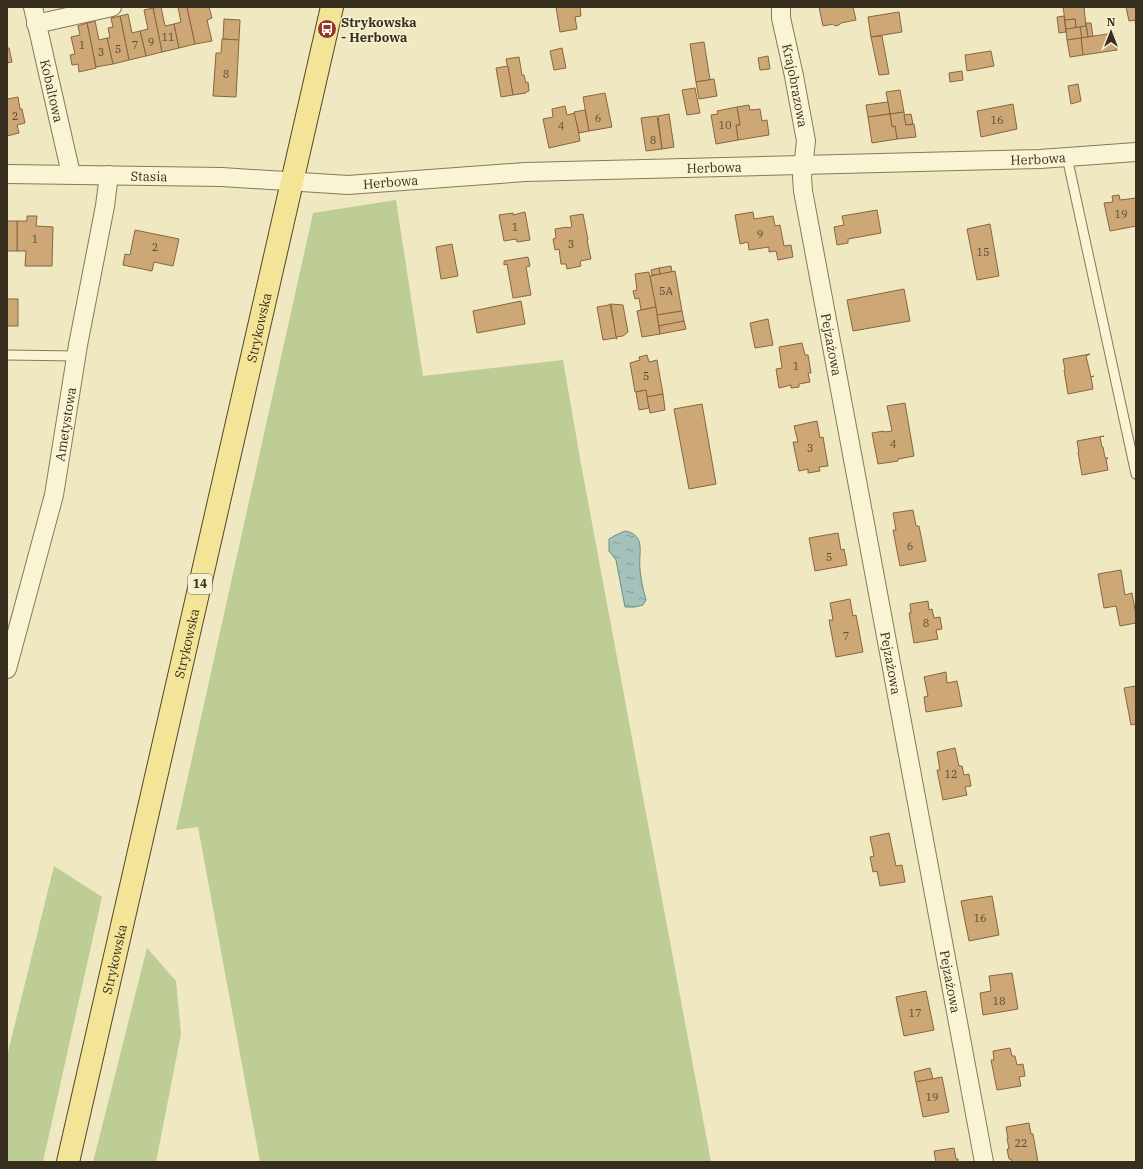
<svg xmlns="http://www.w3.org/2000/svg" width="1143" height="1169" viewBox="0 0 1143 1169" font-family="'IBM Plex Serif',serif">
<style>
.green{fill:#becd95}
.water{fill:url(#water-ripples);stroke:#6b8f8b}
.building{fill:#cda776;stroke:#88663e}
.lines{fill:none;stroke-linecap:round;stroke-linejoin:round}
.service-casing{stroke:#887958;stroke-width:11}
.minor-casing{stroke:#887958;stroke-width:20}
.primary-casing{stroke:#56462d;stroke-width:24}
.service{stroke:#f9f4d4;stroke-width:9}
.minor{stroke:#f9f4d4;stroke-width:18}
.primary{stroke:#f3e498;stroke-width:22}
.labels{text-anchor:middle;stroke-width:3;stroke-linejoin:round;paint-order:stroke}
.number-label{font-size:11px;fill:#5d4c33}
.shield{fill:#f6f1d1;stroke:#716853;stroke-width:1}
.shield-label{font-size:12px;font-weight:bold;fill:#382e1d}
.poi-label{font-size:13px;font-weight:bold;fill:#382e1d;stroke:#f6f1d1;text-anchor:start}
.street-label{font-size:13px;fill:#382e1d;stroke:#f6f1d1}
</style>
<defs>
<pattern id="water-ripples" width="26" height="14" patternUnits="userSpaceOnUse"><rect width="26" height="14" fill="#a4c1bc"/><path d="M2 4q2-2 4 0t4 0M15 11q2-2 4 0t4 0" fill="none" stroke="#879d98"/></pattern>
</defs>
<rect width="100%" height="100%" fill="#efe8c1"/>
<g class="green">
<polygon points="396,200 423,376 563,360 581,464 711,1162 260,1162 198,827 176,830 313,213"/>
<polygon points="54,866 102,897 43,1162 7,1162 7,1056"/>
<polygon points="147,948 176,981 181,1034 156,1162 93,1162"/>
</g>
<path class="water" d="M625,531C647,535 638,554 640,569C641,580 643,590 646,600L643,605L635,607H625L616,560L609,551V539L614,536Z"/>
<g class="building">
<polygon points="159,7 161,7 165,26 174,24 179,48 162,52 153,8"/>
<polygon points="178,7 187,7 195,44 179,48 174,24 181,22"/>
<polygon points="187,7 209,7 212,18 207,20 212,41 195,44"/>
<polygon points="556,7 580,7 581,16 575,17 577,29 560,32"/>
<polygon points="819,7 853,7 856,20 841,23 839,25 835,26 833,24 823,26"/>
<polygon points="1063,7 1084,7 1086,26 1076,28 1075,19 1065,20"/>
<polygon points="1126,7 1136,7 1136,29 1135,20 1129,21"/>
<polygon points="153,8 162,52 146,56 140,31 148,29 144,10"/>
<polygon points="899,12 902,32 871,37 868,17"/>
<polygon points="128,14 132,33 140,31 146,56 129,60 120,16"/>
<polygon points="120,16 129,60 113,64 107,38 110,38 108,28 113,27 111,18"/>
<polygon points="1064,16 1066,32 1059,33 1057,17"/>
<polygon points="224,19 240,20 239,40 223,39"/>
<polygon points="1075,19 1076,28 1066,29 1065,20"/>
<polygon points="95,21 99,40 107,38 113,64 96,67 87,23"/>
<polygon points="87,23 96,68 79,72 78,64 72,65 70,55 75,54 71,37 80,35 78,26"/>
<polygon points="1086,23 1091,23 1093,37 1088,37"/>
<polygon points="1086,26 1088,37 1082,38 1080,27"/>
<polygon points="1080,27 1082,38 1067,40 1066,29"/>
<polygon points="1114,33 1117,50 1083,55 1081,38"/>
<polygon points="882,36 889,74 879,75 871,37"/>
<polygon points="1081,38 1083,55 1070,57 1067,40"/>
<polygon points="222,39 239,40 236,97 213,96 216,53 221,53"/>
<polygon points="704,42 710,80 696,82 690,44"/>
<polygon points="7,47 7,48 9,48 12,62 7,63"/>
<polygon points="562,48 566,68 554,70 550,51"/>
<polygon points="991,51 994,66 967,71 965,55"/>
<polygon points="768,56 770,69 760,70 758,58"/>
<polygon points="519,57 522,75 524,75 526,83 528,82 529,91 526,92 526,93 513,95 506,59"/>
<polygon points="508,66 513,95 501,97 496,68"/>
<polygon points="962,71 963,80 950,82 949,73"/>
<polygon points="714,79 717,96 699,99 696,82"/>
<polygon points="1078,84 1081,101 1071,104 1068,86"/>
<polygon points="695,88 700,113 687,115 682,90"/>
<polygon points="900,90 904,112 890,114 886,92"/>
<polygon points="605,93 612,127 589,131 583,97"/>
<polygon points="7,96 8,99 18,97 20,109 22,109 25,123 17,125 19,133 7,136"/>
<polygon points="888,102 890,114 868,117 866,105"/>
<polygon points="1013,104 1017,129 981,137 977,111"/>
<polygon points="749,105 750,110 760,109 762,121 767,120 769,135 738,140 736,125 740,125 737,107"/>
<polygon points="565,106 567,115 575,113 580,141 549,148 543,119 553,117 552,109"/>
<polygon points="737,107 740,125 736,125 738,140 716,144 711,115 718,114 717,111"/>
<polygon points="585,110 589,131 579,133 574,112"/>
<polygon points="904,112 906,125 914,124 916,137 897,139 895,126 892,127 890,114"/>
<polygon points="669,114 674,147 662,149 658,116"/>
<polygon points="890,114 892,127 895,126 897,139 872,143 868,117"/>
<polygon points="911,114 913,124 906,125 904,115"/>
<polygon points="657,116 662,149 646,151 641,118"/>
<polygon points="1119,195 1120,200 1136,198 1136,226 1110,231 1104,203 1113,202 1112,196"/>
<polygon points="877,210 881,233 848,239 848,243 837,245 834,227 844,225 842,216"/>
<polygon points="525,212 530,240 517,242 516,239 504,241 499,215 513,213 513,215"/>
<polygon points="753,212 754,219 773,216 775,226 780,225 784,246 791,245 793,257 778,260 776,251 769,252 769,247 749,250 748,242 740,244 735,215"/>
<polygon points="583,214 588,240 587,240 591,259 580,261 581,266 567,269 566,264 561,264 559,249 555,250 553,239 556,238 555,229 567,227 567,228 572,227 570,216"/>
<polygon points="27,216 37,216 36,226 53,227 52,266 25,266 26,251 17,251 17,221 27,221"/>
<polygon points="7,221 17,221 17,251 7,251 7,252"/>
<polygon points="990,224 999,276 977,280 967,229"/>
<polygon points="135,230 179,239 173,266 154,262 152,271 123,265 125,254 130,255"/>
<polygon points="452,244 458,276 441,279 436,247"/>
<polygon points="528,257 530,266 526,267 531,295 513,298 507,264 504,265 504,261"/>
<polygon points="671,266 672,272 660,274 659,268"/>
<polygon points="659,268 660,274 652,275 651,270"/>
<polygon points="675,271 682,311 657,315 650,276"/>
<polygon points="649,272 656,307 641,310 639,298 635,299 633,291 637,290 635,274"/>
<polygon points="904,289 910,321 853,331 847,300"/>
<rect x="7" y="299" width="11" height="27"/>
<polygon points="521,301 525,324 477,333 473,311"/>
<polygon points="609,304 610,304 617,339 615,338 603,340 597,307 609,305"/>
<polygon points="611,304 623,305 628,332 623,336 616,337"/>
<polygon points="656,307 660,334 642,337 637,311"/>
<polygon points="682,311 684,321 659,326 657,315"/>
<polygon points="768,319 773,345 755,348 750,323"/>
<polygon points="684,321 686,329 660,334 659,326"/>
<polygon points="802,343 805,355 808,355 811,373 808,373 810,382 799,384 799,387 791,388 791,385 779,388 776,369 782,368 779,347"/>
<polygon points="1090,354 1086,356 1091,377 1094,376 1091,377 1093,389 1068,394 1064,370 1065,370 1063,359"/>
<polygon points="647,355 649,362 657,360 663,394 647,397 646,390 635,392 630,363 640,360 639,357"/>
<polygon points="646,390 649,408 639,410 636,392"/>
<polygon points="663,394 665,410 650,413 647,397"/>
<polygon points="905,403 914,456 898,459 898,461 878,464 872,433 884,431 884,432 892,431 887,406"/>
<polygon points="702,404 716,484 689,489 674,409"/>
<polygon points="817,421 820,438 823,437 828,466 819,467 820,471 808,473 808,469 799,471 793,442 798,442 794,426"/>
<polygon points="1104,436 1100,437 1102,447 1103,447 1105,458 1108,458 1106,459 1108,470 1082,475 1078,452 1079,452 1077,441"/>
<polygon points="913,510 916,526 919,526 926,561 900,566 893,530 896,530 893,513"/>
<polygon points="838,533 841,550 844,549 847,565 815,571 809,538"/>
<polygon points="1121,570 1125,595 1132,593 1136,615 1136,623 1120,626 1116,606 1104,608 1098,574"/>
<polygon points="850,599 853,616 856,615 863,652 836,657 829,620 833,620 830,603"/>
<polygon points="928,601 929,610 932,609 934,618 940,617 942,629 936,630 938,639 914,643 909,613 911,613 910,604"/>
<polygon points="946,672 947,683 957,681 962,706 926,712 924,697 928,696 924,677"/>
<polygon points="1136,686 1136,724 1131,725 1124,688"/>
<polygon points="955,748 959,766 962,766 964,775 969,774 971,786 965,787 967,795 943,800 937,770 940,770 937,752"/>
<polygon points="889,833 896,866 902,865 905,882 880,886 877,871 873,872 870,857 874,856 870,837"/>
<polygon points="992,896 999,935 969,941 961,901"/>
<polygon points="1012,973 1018,1009 983,1015 980,993 991,991 989,976"/>
<polygon points="926,991 934,1030 904,1036 896,997"/>
<polygon points="1010,1048 1012,1056 1015,1056 1017,1065 1023,1064 1025,1076 1019,1077 1021,1086 997,1090 991,1060 994,1060 993,1051"/>
<polygon points="930,1068 933,1079 916,1082 914,1072"/>
<polygon points="942,1077 949,1112 923,1117 916,1082"/>
<polygon points="1029,1123 1031,1134 1033,1134 1038,1162 1012,1162 1011,1159 1009,1159 1007,1149 1009,1149 1007,1138 1008,1138 1006,1127"/>
<polygon points="954,1148 956,1159 958,1159 958,1162 935,1162 936,1162 934,1151"/>
</g>
<g class="lines">
<g class="service-casing">
<g id="service">
<polyline points="1067,157 1136,474"/>
<polyline points="7,355 76,356"/>
</g>
</g>
<g class="minor-casing">
<g id="minor">
<path id="s1" d="M33,7L71,174"/>
<path id="s2" d="M781,7V18L794,76L806,141L802,177L803,191L984,1162"/>
<polyline points="36,24 112,7"/>
<path id="s3" d="M7,174L222,177L348,185L525,172L1040,159L1136,152"/>
<path id="s4" d="M7,669L54,495L78,345L105,206L109,175"/>
</g>
</g>
<g class="primary-casing">
<g id="primary">
<path id="s5" d="M68,1162L332,7"/>
</g>
</g>
<use href="#service" class="service"/>
<use href="#minor" class="minor"/>
<use href="#primary" class="primary"/>
</g>
<defs>
<g id="bus-disc" transform="scale(1)"><circle r="9.5" fill="#983727" stroke="#f6f1d1"/><path d="M-5-6H5V4H4V6H2V4H-2V6H-4V4H-5ZM-3.5-4V0h7V-4ZM-3.5 1.2v1.5H-2V1.2ZM2 1.2v1.5H3.5V1.2Z" fill="#fff"/></g>
</defs>
<g fill-rule="evenodd">
<use href="#bus-disc" x="327" y="29"/>
</g>
<g class="labels">
<g class="number-label">
<text x="168" y="41">11</text>
<text x="151" y="46">9</text>
<text x="82" y="49">1</text>
<text x="135" y="49">7</text>
<text x="118" y="53">5</text>
<text x="101" y="56">3</text>
<text x="226" y="78">8</text>
<text x="15" y="120">2</text>
<text x="598" y="122">6</text>
<text x="997" y="124">16</text>
<text x="725" y="129">10</text>
<text x="561" y="130">4</text>
<text x="653" y="144">8</text>
<text x="1121" y="218">19</text>
<text x="515" y="231">1</text>
<text x="760" y="238">9</text>
<text x="35" y="243">1</text>
<text x="571" y="248">3</text>
<text x="155" y="251">2</text>
<text x="983" y="256">15</text>
<text x="666" y="295">5A</text>
<text x="796" y="370">1</text>
<text x="646" y="380">5</text>
<text x="893" y="448">4</text>
<text x="810" y="452">3</text>
<text x="910" y="550">6</text>
<text x="829" y="561">5</text>
<text x="926" y="627">8</text>
<text x="846" y="640">7</text>
<text x="951" y="778">12</text>
<text x="980" y="922">16</text>
<text x="999" y="1005">18</text>
<text x="915" y="1017">17</text>
<text x="932" y="1101">19</text>
<text x="1021" y="1147">22</text>
</g>
<rect class="shield" x="188" y="574" width="24" height="20" rx="3"/>
<g class="shield-label">
<text x="200" y="588">14</text>
</g>
<g class="poi-label">
<text x="341" y="27">Strykowska<tspan x="341" dy="15">- Herbowa</tspan></text>
</g>
<g class="street-label">
<text dy="5" stroke="none"><textPath href="#s2" startOffset="80">Krajobrazowa</textPath></text>
<text dy="5" stroke="none"><textPath href="#s1" startOffset="86">Kobaltowa</textPath></text>
<text dy="5" stroke="none"><textPath href="#s3" startOffset="1032">Herbowa</textPath></text>
<text dy="5" stroke="none"><textPath href="#s3" startOffset="708">Herbowa</textPath></text>
<text dy="5" stroke="none"><textPath href="#s3" startOffset="142">Stasia</textPath></text>
<text dy="5" stroke="none"><textPath href="#s3" startOffset="384">Herbowa</textPath></text>
<text dy="5" stroke="none"><textPath href="#s5" startOffset="856">Strykowska</textPath></text>
<text dy="5" stroke="none"><textPath href="#s2" startOffset="343">Pejzażowa</textPath></text>
<text dy="5" stroke="none"><textPath href="#s4" startOffset="252">Ametystowa</textPath></text>
<text dy="5" stroke="none"><textPath href="#s5" startOffset="532">Strykowska</textPath></text>
<text dy="5" stroke="none"><textPath href="#s2" startOffset="667">Pejzażowa</textPath></text>
<text dy="5" stroke="none"><textPath href="#s5" startOffset="208">Strykowska</textPath></text>
<text dy="5" stroke="none"><textPath href="#s2" startOffset="991">Pejzażowa</textPath></text>
</g>
</g>
<rect width="1143" height="1169" fill="none" stroke="#382e1d" stroke-width="16"/>
<g transform="translate(1111 32)" stroke="#f6f1d1" stroke-width="3" paint-order="stroke">
<path d="M0-3L7 15L0 10L-7 15Z" fill="#382e1d"/>
<text y="-6" font-size="11" font-weight="bold" text-anchor="middle" fill="#382e1d">N</text>
</g>
</svg>
